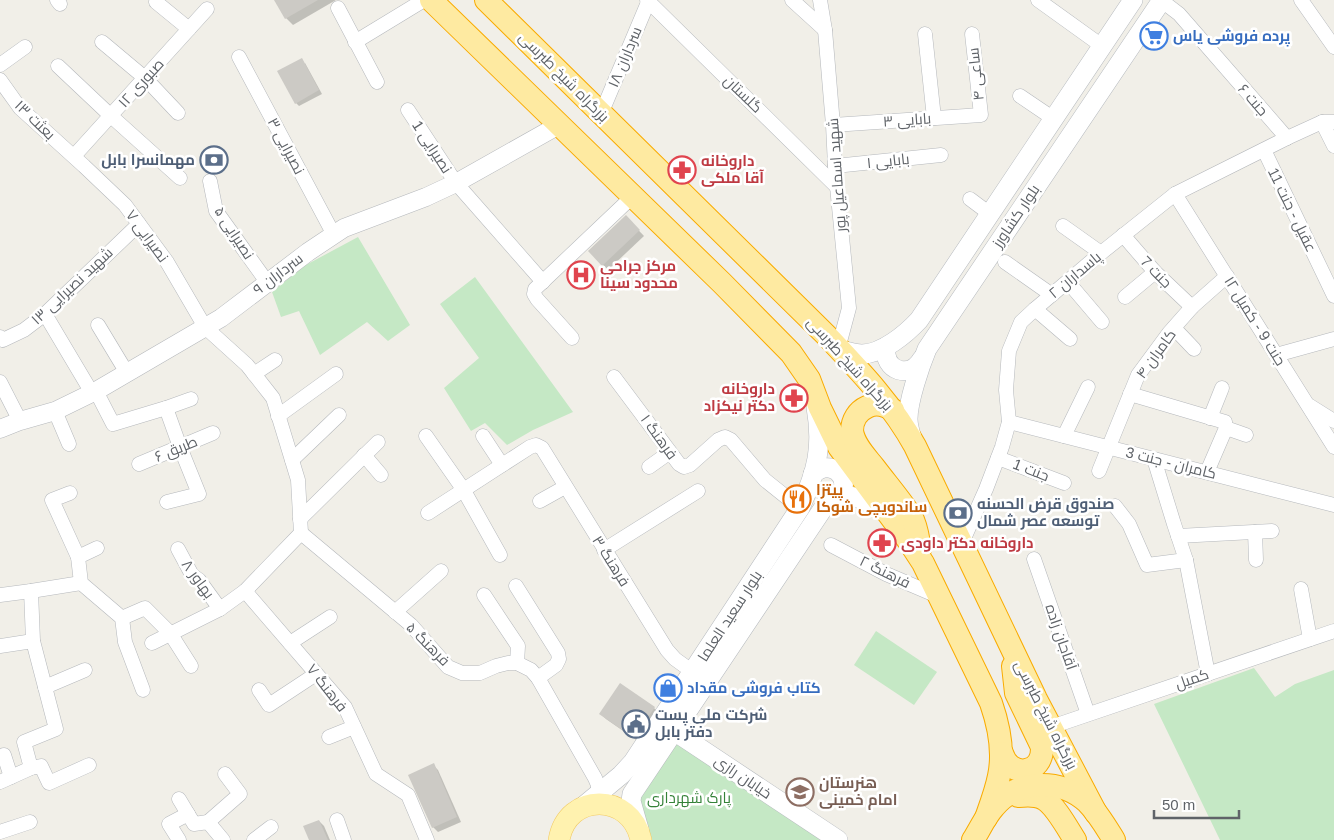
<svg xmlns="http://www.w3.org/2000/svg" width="1334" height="840" viewBox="0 0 1334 840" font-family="Arial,Cairo,sans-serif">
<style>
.green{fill:#c5e8c5}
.shadow{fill:#0003}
.building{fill:#cccac5}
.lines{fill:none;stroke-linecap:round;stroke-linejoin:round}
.minor-casing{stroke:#b5b8bc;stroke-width:15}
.tertiary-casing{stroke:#b5b8bc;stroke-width:19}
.secondary-casing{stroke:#b6babf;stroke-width:20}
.primary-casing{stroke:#f2c960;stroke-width:22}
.trunk-casing{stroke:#f9ab00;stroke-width:24}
.minor{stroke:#fff;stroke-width:14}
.tertiary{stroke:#fff;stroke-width:18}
.secondary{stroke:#fff;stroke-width:19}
.primary{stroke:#fff2af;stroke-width:21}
.trunk{stroke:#feeaa1;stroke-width:22}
.labels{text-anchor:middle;stroke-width:5;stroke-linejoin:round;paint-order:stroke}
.shop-label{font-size:15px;font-weight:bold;fill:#366cbe;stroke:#fff;text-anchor:start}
.street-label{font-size:15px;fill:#5f6368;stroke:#fff}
.service-label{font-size:15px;font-weight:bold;fill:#4e5e75;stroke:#fff;text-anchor:start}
.health-label{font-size:15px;font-weight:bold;fill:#be3a42;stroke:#fff;text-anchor:start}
.food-label{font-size:15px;font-weight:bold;fill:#c56008;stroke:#fff;text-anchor:start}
.education-label{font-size:15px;font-weight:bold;fill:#785e54;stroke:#fff;text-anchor:start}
.park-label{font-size:15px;fill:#348238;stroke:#fff}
</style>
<rect width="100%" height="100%" fill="#f1efe8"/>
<g class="green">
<polygon points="358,237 410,325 388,341 367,322 320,355 299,311 281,317 272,292 304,266"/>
<polygon points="475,277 573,412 533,430 507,445 485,423 471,431 444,388 479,358 440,304"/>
<polygon points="876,631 937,672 914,705 854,665"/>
<polygon points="1254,668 1275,697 1295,684 1334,670 1334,840 1220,840 1154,704"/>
<polygon points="674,738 823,840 639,840 632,813"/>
</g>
<g class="shadow">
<polygon points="275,0 336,0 293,25 286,18"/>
<polygon points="305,63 322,94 299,106 296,103"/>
<polygon points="626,217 644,236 608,270 589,251"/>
<polygon points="654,708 659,713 639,742 606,719 601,714"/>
<polygon points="433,765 438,770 461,822 438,832 433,827"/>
<polygon points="319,821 324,826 330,840 310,840"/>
</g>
<g class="building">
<polygon points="274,0 318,0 285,19"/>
<polygon points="302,58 319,90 295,104 277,71"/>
<polygon points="626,215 640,230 602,266 588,251"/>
<polygon points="620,683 655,707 634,738 599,714"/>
<polygon points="434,763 457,817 432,828 408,775"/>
<polygon points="319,820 328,840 309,840 303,826"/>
</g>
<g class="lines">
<g class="minor-casing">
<g id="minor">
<polyline points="57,0 60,4"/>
<polyline points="647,0 837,187"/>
<polyline points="792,0 825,30"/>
<polyline points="820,0 825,30 833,125 835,166 849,308 838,349"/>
<polyline points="1038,0 1102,46"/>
<polyline points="1301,0 1334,47"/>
<polyline points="1162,1 1179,14 1287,138"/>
<polyline points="156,2 189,29"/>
<polyline points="338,8 377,82"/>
<polyline points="925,34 934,118"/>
<polyline points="102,42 145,78 178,113"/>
<polyline points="355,42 424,0"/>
<polyline points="239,57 334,235"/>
<polyline points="0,65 25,47"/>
<polyline points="58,66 111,116 180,178"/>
<polyline points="0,80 20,108 84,166 125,205 167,262 205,327 247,365 273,398 298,480 301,533"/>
<polyline points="1020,96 1054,119"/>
<polyline points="408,110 456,183 543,282"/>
<polyline points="601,114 649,0"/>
<polyline points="1322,122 1334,146"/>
<polyline points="833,125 981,115 972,34"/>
<polyline points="1264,150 1334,296"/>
<polyline points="74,156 207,9"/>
<polyline points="835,166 941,155"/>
<polyline points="210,181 216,211 267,282"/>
<polyline points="1175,194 1334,447"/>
<polyline points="970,199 990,214"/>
<polyline points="1063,226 1101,253"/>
<polyline points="1123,235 1155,272 1192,307"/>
<polyline points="1005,262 1052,295"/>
<polyline points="1068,282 1102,322"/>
<polyline points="1125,297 1155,272"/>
<polyline points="1035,309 1070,339"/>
<polyline points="45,314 92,393"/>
<polyline points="98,325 127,373"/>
<polyline points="1174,328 1194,349"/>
<polyline points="0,337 3,340 24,330 45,314 139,224"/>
<polyline points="572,338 537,299 534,294 535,289 633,196"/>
<polyline points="1276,355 1334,339"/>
<polyline points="254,374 275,360"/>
<polyline points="614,377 679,464 684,467 690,465 718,440 725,437 731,440 765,480 800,508"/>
<polyline points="0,382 20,421"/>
<polyline points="96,391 113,424 166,408 191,399"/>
<polyline points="1130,394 1225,422 1226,428 1207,472"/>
<polyline points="1310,406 1334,421"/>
<polyline points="166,408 180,447 199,494 167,502"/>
<polyline points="55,411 69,444"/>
<polyline points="278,416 336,374"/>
<polyline points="1210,418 1222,388"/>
<polyline points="1009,422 1334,505"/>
<polyline points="1226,428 1246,435"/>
<polyline points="426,436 463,489 500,555"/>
<polyline points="483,436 502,465"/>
<polyline points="1064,436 1088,387"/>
<polyline points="364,455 381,475"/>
<polyline points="998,458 1064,483"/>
<polyline points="1154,459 1174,524 1186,560 1208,674"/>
<polyline points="292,460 339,415"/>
<polyline points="139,464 213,433"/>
<polyline points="649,467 670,452"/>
<polyline points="1099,471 1138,375 1169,333 1192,307 1227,276"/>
<polyline points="70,493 52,500 78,557"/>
<polyline points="540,501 565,487"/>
<polyline points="1115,506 1129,524 1147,565 1186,560"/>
<polyline points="428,513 530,447 536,445 542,448 667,650 675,659 693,672"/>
<polyline points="300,519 378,442"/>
<polyline points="1255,532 1256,560"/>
<polyline points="301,533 411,625 448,667 462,673 480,673 496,666 508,663 517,663 531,670 538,678 595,778 598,785 598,794"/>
<polyline points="1178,536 1272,531"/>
<polyline points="962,543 986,489 1002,447 1009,422 1006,390 1009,351 1021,322 1035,309 1101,253 1175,194 1287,138 1322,122 1334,122"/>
<polyline points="831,545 886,574 940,597"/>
<polyline points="97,548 78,557 81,583 122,618 125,642 143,690"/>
<polyline points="178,549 192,575 199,580 220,609"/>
<polyline points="604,550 698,491"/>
<polyline points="1034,559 1088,714"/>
<polyline points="516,586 558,653 559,659 556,665 538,678"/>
<polyline points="1301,589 1310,639"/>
<polyline points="31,591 33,641 56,729 24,742 31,768 41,766 49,783 89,765"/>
<polyline points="245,591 345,707 376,774 408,795 427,840"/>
<polyline points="0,595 31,591 81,583"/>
<polyline points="484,595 518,646 517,663"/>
<polyline points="395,612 441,571"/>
<polyline points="122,618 145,608 170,633 191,666"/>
<polyline points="152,643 220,609 245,591 301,533"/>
<polyline points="290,643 330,617"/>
<polyline points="0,646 33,641"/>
<polyline points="45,687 85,670"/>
<polyline points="259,690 269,705 316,674"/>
<polyline points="1051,727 1334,631"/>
<polyline points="329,737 354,727"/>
<polyline points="4,755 11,777"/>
<polyline points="0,782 31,768"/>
<polyline points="179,799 194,824 208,822 223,840"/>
<polyline points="337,820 344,840"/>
<polyline points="208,822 240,794 225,774"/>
<polyline points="0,832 30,822"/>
<polyline points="179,840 169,824 188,814"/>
<polyline points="254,840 271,827"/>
</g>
</g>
<g class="tertiary-casing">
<polyline id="tertiary" points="0,429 20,421 55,411 96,391 221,318 308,252 344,228 426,197 456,183 559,125"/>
</g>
<g class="secondary-casing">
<g id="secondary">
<path d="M886,347C883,371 910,380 922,359"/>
<path d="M838,349C846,351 854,354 862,354C882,354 906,334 919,320L1133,0"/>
<path d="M912,438C910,432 908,425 908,419C908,401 920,366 927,349L1162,0"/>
<path d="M813,474C830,458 852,476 840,495"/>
<polyline points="674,731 838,840"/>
<path d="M580,809L621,775L633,762L800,508C817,471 823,447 816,407"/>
<path d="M639,829L631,801L632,794L826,504C845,485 870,503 888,514"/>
</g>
</g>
<g class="primary-casing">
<path id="primary" d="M559,840C567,792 631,792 641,840"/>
</g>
<g class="trunk-casing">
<g id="trunk">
<path d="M431,0L722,283L791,353L809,379L820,408L839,447L908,540L923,563L991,703C999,726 1004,752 999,776C996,791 991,804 986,818"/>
<path d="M486,0L826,335C859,370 892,404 915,446L1036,699L1096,813"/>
<path d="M893,410C885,405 876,402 867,407C858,411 852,420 852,431C854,445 866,457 874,467C886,483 900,499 911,516C917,526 918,538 920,549"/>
<path d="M1002,753C1010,779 1043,775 1042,747L1016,693L1013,666"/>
<path d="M1018,796C1027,795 1036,794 1044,799C1055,805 1068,829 1075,840"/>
<path d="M973,840C980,829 985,817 994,807C1017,779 1061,778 1087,802C1098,813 1106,827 1114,840"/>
</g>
</g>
<use href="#minor" class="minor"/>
<use href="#tertiary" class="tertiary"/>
<use href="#secondary" class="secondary"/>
<use href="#primary" class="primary"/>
<use href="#trunk" class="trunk"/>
</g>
<defs>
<g id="supermarket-ring" transform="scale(1.4375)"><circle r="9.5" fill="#fff" stroke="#3f7fe0" stroke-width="1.5"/><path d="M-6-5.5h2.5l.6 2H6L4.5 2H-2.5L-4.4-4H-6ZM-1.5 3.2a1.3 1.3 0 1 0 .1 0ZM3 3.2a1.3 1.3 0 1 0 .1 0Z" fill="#3f7fe0"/></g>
<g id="bank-ring" transform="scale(1.4375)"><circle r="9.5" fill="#fff" stroke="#5c6f8a" stroke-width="1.5"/><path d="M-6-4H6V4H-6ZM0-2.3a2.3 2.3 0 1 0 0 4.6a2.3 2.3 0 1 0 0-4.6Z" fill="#5c6f8a"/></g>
<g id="pharmacy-ring" transform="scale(1.4375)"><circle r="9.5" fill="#fff" stroke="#e0444e" stroke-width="1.5"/><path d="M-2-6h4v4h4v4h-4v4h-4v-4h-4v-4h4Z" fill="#e0444e"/></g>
<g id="hospital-ring" transform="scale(1.4375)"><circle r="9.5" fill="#fff" stroke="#e0444e" stroke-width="1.5"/><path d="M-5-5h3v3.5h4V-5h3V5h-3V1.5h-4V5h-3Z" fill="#e0444e"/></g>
<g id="restaurant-ring" transform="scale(1.4375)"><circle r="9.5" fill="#fff" stroke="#e8710a" stroke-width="1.5"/><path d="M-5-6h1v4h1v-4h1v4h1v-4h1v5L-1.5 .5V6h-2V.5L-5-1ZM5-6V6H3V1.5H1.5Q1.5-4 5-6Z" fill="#e8710a"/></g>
<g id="shop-ring" transform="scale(1.4375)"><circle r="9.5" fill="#fff" stroke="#3f7fe0" stroke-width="1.5"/><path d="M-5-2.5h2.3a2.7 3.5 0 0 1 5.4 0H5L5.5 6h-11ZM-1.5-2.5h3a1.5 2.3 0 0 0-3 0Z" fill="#3f7fe0"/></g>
<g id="civic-ring" transform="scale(1.4375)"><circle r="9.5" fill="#fff" stroke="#5c6f8a" stroke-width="1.5"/><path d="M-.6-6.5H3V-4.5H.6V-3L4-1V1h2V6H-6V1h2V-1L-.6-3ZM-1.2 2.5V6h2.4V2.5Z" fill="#5c6f8a"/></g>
<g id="school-ring" transform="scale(1.4375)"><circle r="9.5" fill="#fff" stroke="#8d6e63" stroke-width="1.5"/><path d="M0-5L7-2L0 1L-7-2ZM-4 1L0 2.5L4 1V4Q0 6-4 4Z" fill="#8d6e63"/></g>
</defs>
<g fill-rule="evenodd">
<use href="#supermarket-ring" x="1154" y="36"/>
<use href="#bank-ring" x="214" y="160"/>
<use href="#pharmacy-ring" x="682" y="170"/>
<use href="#hospital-ring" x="581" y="275"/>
<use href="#pharmacy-ring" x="794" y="398"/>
<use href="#restaurant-ring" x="797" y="499"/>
<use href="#bank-ring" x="958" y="513"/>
<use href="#pharmacy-ring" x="882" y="543"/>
<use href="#shop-ring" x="668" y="688"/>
<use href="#civic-ring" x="636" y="724"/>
<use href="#school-ring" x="800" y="792"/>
</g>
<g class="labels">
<g class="shop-label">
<text x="1173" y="41">پرده فروشی یاس</text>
<text x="687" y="693">کتاب فروشی مقداد</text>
</g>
<g class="street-label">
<text transform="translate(625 57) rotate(-67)" y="5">سرداران ۱۸</text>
<text transform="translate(976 74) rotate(-96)" y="5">ساعی ۴</text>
<text transform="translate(564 77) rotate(45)" y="5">بزرگراه شیخ طبرسی</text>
<text transform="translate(141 83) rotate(-48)" y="5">صبوری ۱۲</text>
<text transform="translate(743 94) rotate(44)" y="5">گلستان</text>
<text transform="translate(1253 100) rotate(49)" y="5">جنت ۶</text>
<text transform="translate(35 120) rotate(44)" y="5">بعثت ۱۳</text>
<text transform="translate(907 120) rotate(-4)" y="5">بابایی ۳</text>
<text transform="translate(286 146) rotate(62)" y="5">نصیرایی ۳</text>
<text transform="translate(432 147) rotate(57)" y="5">نصیرایی 1</text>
<text transform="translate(888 161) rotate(-6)" y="5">بابایی ۱</text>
<text transform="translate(837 175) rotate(-94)" y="5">شهید اسماعیل پور</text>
<text transform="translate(1292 210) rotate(64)" y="5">عقیل - جنت 11</text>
<text transform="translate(1016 216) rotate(-56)" y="5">بلوار کشاورز</text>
<text transform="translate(234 233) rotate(57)" y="5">نصیرایی ۵</text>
<text transform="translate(147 236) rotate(54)" y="5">نصیرایی ۷</text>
<text transform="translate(1156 272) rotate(46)" y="5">جنت 7</text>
<text transform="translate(278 274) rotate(-37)" y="5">سرداران ۹</text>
<text transform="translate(1075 275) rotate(-40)" y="5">پاسداران ۲</text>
<text transform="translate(72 286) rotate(-43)" y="5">شهید نصیرایی ۱۳</text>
<text transform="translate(1255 321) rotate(58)" y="5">جنت 9 - کمیل ۱۲</text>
<text transform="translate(1156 354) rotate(-54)" y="5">کامران ۴</text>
<text transform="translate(850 364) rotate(48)" y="5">بزرگراه شیخ طبرسی</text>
<text transform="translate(659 437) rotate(54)" y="5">فرهنگ ۱</text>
<text transform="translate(176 449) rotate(-22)" y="5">طریق ۶</text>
<text transform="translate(1171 463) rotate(14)" y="5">کامران - جنت 3</text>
<text transform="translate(1031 470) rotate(21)" y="5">جنت 1</text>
<text transform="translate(611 561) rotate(58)" y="5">فرهنگ ۳</text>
<text transform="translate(885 572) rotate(26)" y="5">فرهنگ ۲</text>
<text transform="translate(198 579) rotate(54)" y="5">بهاور ۸</text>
<text transform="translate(730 616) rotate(-57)" y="5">بلوار سعید العلما</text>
<text transform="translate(1061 637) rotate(71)" y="5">آقاجان زاده</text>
<text transform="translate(428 644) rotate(45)" y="5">فرهنگ ۵</text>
<text transform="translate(1192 679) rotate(-19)" y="5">کمیل</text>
<text transform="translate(327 688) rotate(52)" y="5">فرهنگ ۷</text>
<text transform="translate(1046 715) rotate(63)" y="5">بزرگراه شیخ طبرسی</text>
<text transform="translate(743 777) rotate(34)" y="5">خیابان رازی</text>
</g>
<g class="service-label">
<text x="195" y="165" text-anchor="end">مهمانسرا بابل</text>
<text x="977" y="509">صندوق قرض الحسنه<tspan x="977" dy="17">توسعه عصر شمال</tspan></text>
<text x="655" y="720">شرکت ملی پست<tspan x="655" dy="17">دفتر بابل</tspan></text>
</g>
<g class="health-label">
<text x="701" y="166">داروخانه<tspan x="701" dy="17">آقا ملکی</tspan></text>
<text x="600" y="271">مرکز جراحی<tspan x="600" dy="17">محدود سینا</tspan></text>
<text x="775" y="394" text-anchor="end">داروخانه<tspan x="775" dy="17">دکتر نیکزاد</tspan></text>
<text x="901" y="548">داروخانه دکتر داودی</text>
</g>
<g class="food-label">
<text x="816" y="495">پیتزا<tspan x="816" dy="17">ساندویچی شوکا</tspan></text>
</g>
<g class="education-label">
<text x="819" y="788">هنرستان<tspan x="819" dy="17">امام خمینی</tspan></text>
</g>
<g class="park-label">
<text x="689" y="803">پارک شهرداری</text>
</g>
</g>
<path d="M1154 810v8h85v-8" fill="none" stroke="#5f6368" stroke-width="2.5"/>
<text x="1162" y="810" font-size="15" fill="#5f6368" stroke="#ffffff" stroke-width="4" paint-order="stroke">50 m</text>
</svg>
